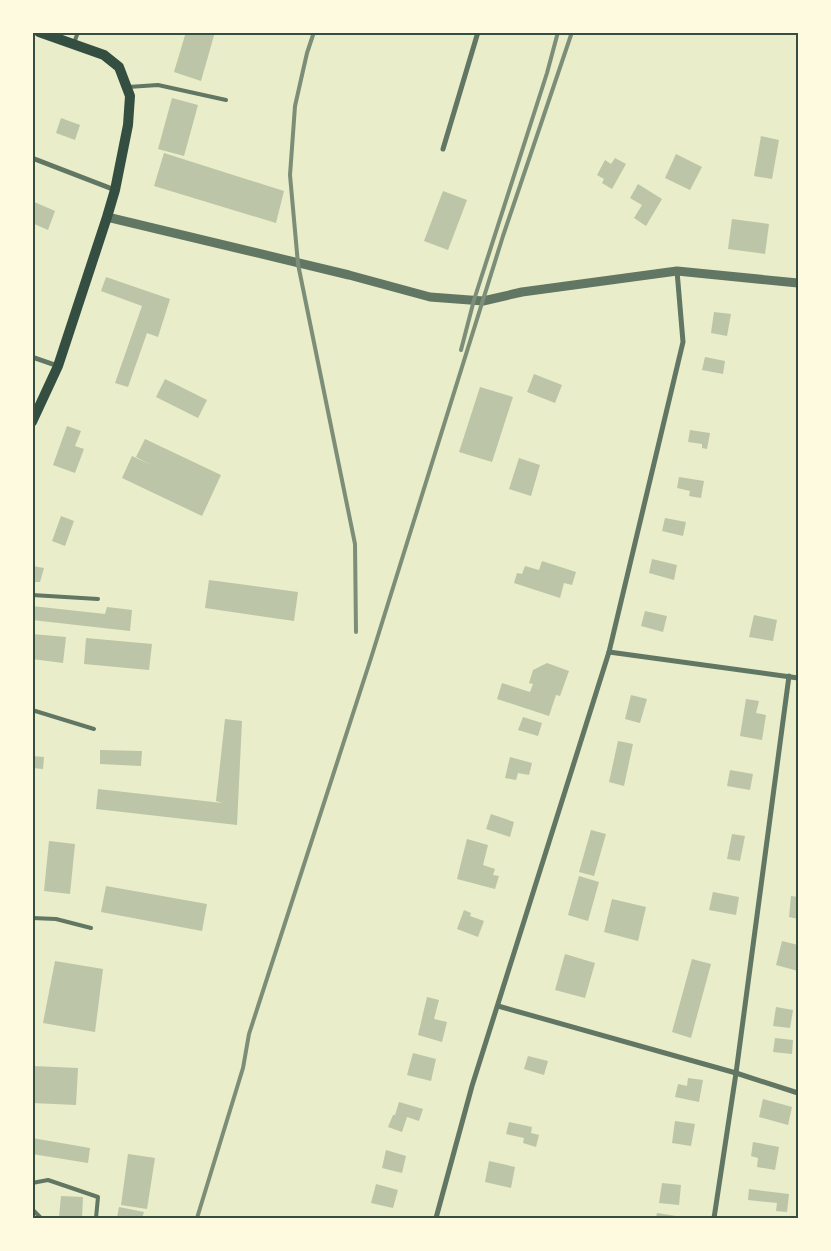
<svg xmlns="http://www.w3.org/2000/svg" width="831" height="1251" viewBox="0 0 831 1251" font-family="Ubuntu,sans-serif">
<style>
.building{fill:#bcc5a7}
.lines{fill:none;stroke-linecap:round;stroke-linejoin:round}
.service{stroke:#617663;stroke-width:4}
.minor{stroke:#617663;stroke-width:5}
.tertiary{stroke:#617663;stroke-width:9}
.secondary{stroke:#344e41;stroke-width:10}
.rail{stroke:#7c8e77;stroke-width:4}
.neatline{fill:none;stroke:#344e41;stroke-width:2}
</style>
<rect width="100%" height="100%" fill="#e9edc9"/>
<g class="building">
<polygon points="186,32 215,32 201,81 174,72"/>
<polygon points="172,98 198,105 184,156 158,149"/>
<polygon points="61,118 80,125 75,140 56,133"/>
<polygon points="761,136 779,140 772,179 754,176"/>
<polygon points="164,153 284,191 276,223 154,186"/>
<polygon points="676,154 702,167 690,190 665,178"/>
<polygon points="615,158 626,164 612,189 602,183 604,179 597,175 605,160 611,164"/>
<polygon points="638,184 662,199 646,226 634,218 642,205 630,198"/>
<polygon points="443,191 467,200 448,250 424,241"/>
<polygon points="32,201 55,211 48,230 32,223"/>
<polygon points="732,219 769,224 765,254 728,249"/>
<polygon points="106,277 170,299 158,337 147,333 128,387 115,383 142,306 101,291"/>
<polygon points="714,312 731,314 727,336 711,333"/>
<polygon points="705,357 725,361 723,374 702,370"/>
<polygon points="534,374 562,385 555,403 527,392"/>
<polygon points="165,379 207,400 198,418 156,397"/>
<polygon points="480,387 513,397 492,462 459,452"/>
<polygon points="67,426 81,431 75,446 84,449 75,473 53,465"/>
<polygon points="690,430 710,433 707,449 702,448 702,444 688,442"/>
<polygon points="145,439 221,475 202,516 122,478 132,456 151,465 136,457"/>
<polygon points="519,458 540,465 531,496 509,489"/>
<polygon points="679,477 704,481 701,498 689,496 690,491 677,488"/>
<polygon points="61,516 74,521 65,546 52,541"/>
<polygon points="665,518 686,522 683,536 662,531"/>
<polygon points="652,559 677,565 674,580 649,573"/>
<polygon points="542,561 576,572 572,585 564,583 560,598 514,583 517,573 522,574 525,566 539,570"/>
<polygon points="32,566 44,568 40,582 32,582"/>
<polygon points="209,580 298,592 294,621 205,608"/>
<polygon points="32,606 105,614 107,607 132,610 130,631 32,620"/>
<polygon points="645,611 667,616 663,632 641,626"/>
<polygon points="754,615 777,620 773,641 749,637"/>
<polygon points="32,634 66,637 63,663 32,659"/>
<polygon points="86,638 152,644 149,670 84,664"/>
<polygon points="547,663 569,671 560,696 556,695 549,716 497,699 502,683 530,692 533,684 529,683 533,670"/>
<polygon points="631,695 647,699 640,723 625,719"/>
<polygon points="746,699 759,701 756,713 766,715 762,740 740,736"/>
<polygon points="523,717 542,723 538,736 518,730"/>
<polygon points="225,719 242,721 237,825 96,809 98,789 222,803 216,801"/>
<polygon points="618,741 633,744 624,786 609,782"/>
<polygon points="100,750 142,751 141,766 100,764"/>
<polygon points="32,756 44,757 43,769 32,768"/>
<polygon points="510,757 532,763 529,775 518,773 516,780 505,778"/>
<polygon points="730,770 753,774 750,790 727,786"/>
<polygon points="491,814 514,822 510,837 486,829"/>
<polygon points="591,830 606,834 594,876 579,872"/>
<polygon points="732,834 745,836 740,861 727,859"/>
<polygon points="467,839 488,845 483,865 495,869 493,875 499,876 495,889 457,879"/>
<polygon points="49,841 75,844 70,894 44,891"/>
<polygon points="579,876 599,882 588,921 568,915"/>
<polygon points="106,886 207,904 202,931 101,912"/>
<polygon points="713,892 739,897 736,915 709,910"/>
<polygon points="791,896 798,897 798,919 789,917"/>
<polygon points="612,899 646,907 638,941 604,932"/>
<polygon points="464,910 471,913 470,916 484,921 478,937 457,929"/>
<polygon points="782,941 798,945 798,971 776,965"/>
<polygon points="565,954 595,963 585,998 555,990"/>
<polygon points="692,959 711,964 691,1038 672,1032"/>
<polygon points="55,961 103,969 95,1032 43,1023"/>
<polygon points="427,997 439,1000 434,1019 447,1022 442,1042 418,1035"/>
<polygon points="776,1007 793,1010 790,1028 773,1026"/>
<polygon points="775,1038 793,1040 792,1054 773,1052"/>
<polygon points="413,1053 436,1059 431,1081 407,1075"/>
<polygon points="528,1056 548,1061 544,1075 524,1069"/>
<polygon points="32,1066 78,1068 76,1105 32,1103"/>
<polygon points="688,1078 703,1080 699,1102 675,1097 678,1084 687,1086"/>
<polygon points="763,1099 792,1107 788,1125 759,1117"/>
<polygon points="399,1102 423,1109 419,1121 407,1117 402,1132 388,1127 393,1115 395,1115"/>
<polygon points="675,1121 695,1124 691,1146 672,1143"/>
<polygon points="509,1122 532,1127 531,1133 539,1135 536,1147 523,1143 524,1138 506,1134"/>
<polygon points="32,1138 90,1148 88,1163 32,1154"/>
<polygon points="753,1142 779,1147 775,1170 757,1167 758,1158 751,1156"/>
<polygon points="386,1150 406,1156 402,1173 382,1168"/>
<polygon points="128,1154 155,1158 147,1209 121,1205"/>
<polygon points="489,1161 515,1167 511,1188 485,1182"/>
<polygon points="662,1183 681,1185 679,1205 659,1203"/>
<polygon points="376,1184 398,1190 393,1208 371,1203"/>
<polygon points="749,1189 789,1194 787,1212 776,1211 777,1203 748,1200"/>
<polygon points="61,1196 83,1197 82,1218 59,1217"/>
<polygon points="119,1207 144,1212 142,1218 117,1218"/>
<polygon points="657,1213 676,1216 676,1218 656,1218"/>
</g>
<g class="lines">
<g class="service">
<polyline points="74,43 78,32"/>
<polyline points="128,87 158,85 226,100"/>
<polyline points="32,595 98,599"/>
<polyline points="32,710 94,729"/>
<polyline points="32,918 56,919 91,928"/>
<polyline points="32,1183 48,1180 98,1197 96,1218"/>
<polyline points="32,1209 41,1218"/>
</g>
<g class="minor">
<polyline points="443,149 478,32"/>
<polyline points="32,158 115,190"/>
<polyline points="32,357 58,366"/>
<polyline points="609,652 798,678"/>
<polyline points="498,1006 736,1073 798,1093"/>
<polyline points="436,1218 472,1086 609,652 683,342 677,271"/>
<polyline points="714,1218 736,1073 789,676"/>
</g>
<polyline class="tertiary" points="107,217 349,275 430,297 483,301 522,292 677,271 798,283"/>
<polyline class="secondary" points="32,422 58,366 107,217 115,190 128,125 130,96 119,67 104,55 39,32"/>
<g class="rail">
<polyline points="314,32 307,53 295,106 290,175 298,264 355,544 356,632"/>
<polyline points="461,350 474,300 547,73 558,32"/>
<polyline points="197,1218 243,1068 249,1034 371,658 503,236 572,32"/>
</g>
</g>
<rect width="831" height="1251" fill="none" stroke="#fefae0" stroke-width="68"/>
<rect x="34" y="34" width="763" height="1183" class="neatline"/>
</svg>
